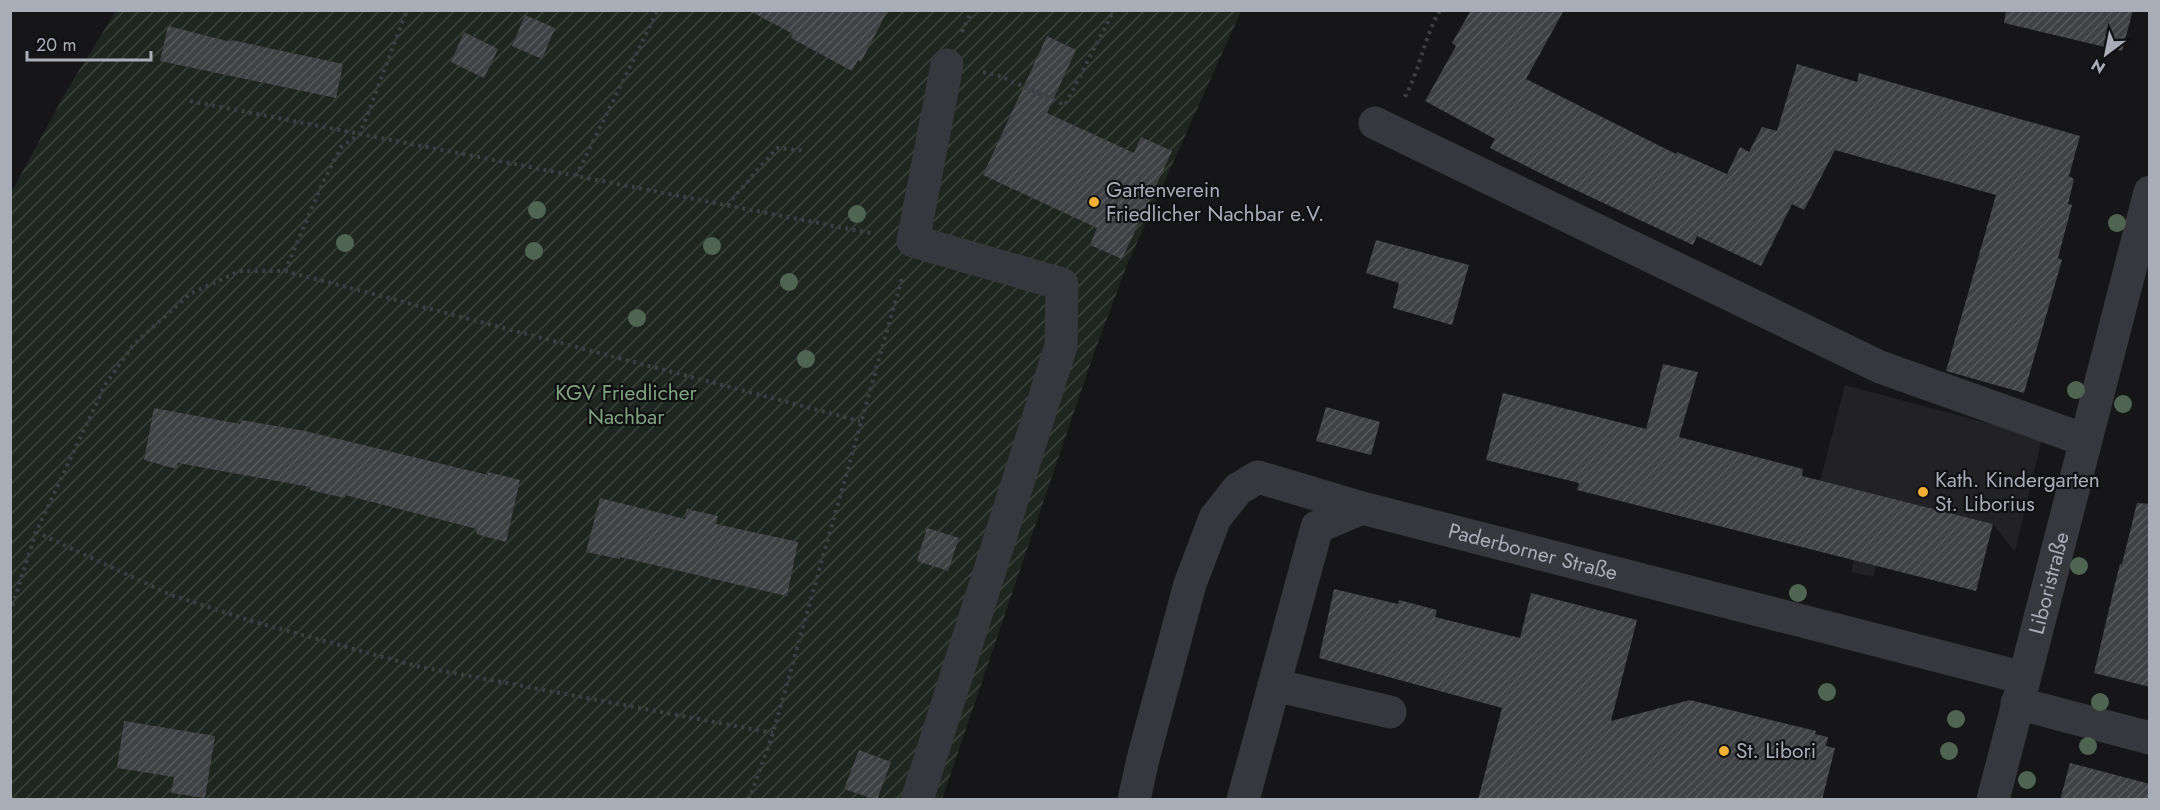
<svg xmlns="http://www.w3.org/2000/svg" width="2160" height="810" viewBox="0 0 2160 810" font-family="Jost,sans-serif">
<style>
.built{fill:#222225}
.garden{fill:url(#garden-furrows)}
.building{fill:url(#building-hatch)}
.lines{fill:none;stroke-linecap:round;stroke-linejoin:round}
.path{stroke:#3d3f44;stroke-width:4;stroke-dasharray:3 4.5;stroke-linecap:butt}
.minor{stroke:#37383d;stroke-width:33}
.tree{fill:#506452}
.poi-dot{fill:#f2b134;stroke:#111113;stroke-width:2}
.labels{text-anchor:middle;stroke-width:4.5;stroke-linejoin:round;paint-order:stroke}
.poi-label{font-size:21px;fill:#a8adb8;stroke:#111113;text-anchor:start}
.park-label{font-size:21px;fill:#7fa381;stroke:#111113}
.street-label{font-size:21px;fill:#a8adb8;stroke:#111113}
</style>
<defs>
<pattern id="garden-furrows" width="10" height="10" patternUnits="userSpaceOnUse" patternTransform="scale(1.5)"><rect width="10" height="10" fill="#1e261f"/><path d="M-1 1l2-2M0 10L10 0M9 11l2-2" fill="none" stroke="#3c433d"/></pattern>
<pattern id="building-hatch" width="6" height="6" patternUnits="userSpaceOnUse" patternTransform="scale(1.5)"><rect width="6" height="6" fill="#404145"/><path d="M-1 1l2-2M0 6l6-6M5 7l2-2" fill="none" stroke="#595a5e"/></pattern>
</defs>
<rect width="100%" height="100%" fill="#161618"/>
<polygon class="built" points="1845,385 2042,438 2015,552 1993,524 1907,503 1890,569 1876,566 1873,577 1851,572 1854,560 1803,547"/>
<polygon class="garden" points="116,11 1241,11 1127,265 1093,356 942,799 11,800 11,193 67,90"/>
<g class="building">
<polygon points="748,10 888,10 861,62 858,60 852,71 791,38 793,34"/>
<polygon points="1471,10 1564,10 1526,79 1676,154 1677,152 1727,174 1740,147 1749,152 1762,127 1777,131 1797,64 1857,82 1859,73 2080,136 2069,176 2074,179 2068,204 2072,205 2058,258 2062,260 2024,393 1946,371 1996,195 1835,150 1804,210 1792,204 1761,266 1697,236 1693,245 1546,176 1490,148 1495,139 1425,101 1456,46 1452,43"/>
<polygon points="2006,10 2133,10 2122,51 2004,23"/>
<polygon points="525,15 555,28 542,59 512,46"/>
<polygon points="168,26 231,42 231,40 343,64 336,98 160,61"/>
<polygon points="464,32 498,49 484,78 451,62"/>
<polygon points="1047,36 1076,50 1047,113 1134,153 1141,137 1172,151 1122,259 1090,245 1097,228 983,175"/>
<polygon points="1376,240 1469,265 1452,325 1393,308 1399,283 1366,273"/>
<polygon points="1663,364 1698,372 1679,437 1803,469 1802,476 1993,524 1976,591 1577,490 1579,483 1486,460 1503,393 1646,429"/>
<polygon points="1326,407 1380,422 1371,455 1316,441"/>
<polygon points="154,408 240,424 241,420 305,431 488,475 488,472 520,480 506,542 476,534 477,529 345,495 345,498 310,490 310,487 178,463 177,469 144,460"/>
<polygon points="600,498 685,519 687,509 718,516 716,524 798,542 787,596 620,557 620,559 586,552"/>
<polygon points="2137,503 2150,504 2150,687 2094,673 2114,588 2120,564 2122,564"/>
<polygon points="927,528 959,538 948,571 917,561"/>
<polygon points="1334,589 1398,604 1399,600 1437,610 1435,617 1520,638 1531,593 1637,620 1611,721 1690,700 1816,731 1815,734 1828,737 1826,746 1835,748 1822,800 1478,800 1502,708 1319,658"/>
<polygon points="124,721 215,736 205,798 171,793 174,777 117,768"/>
<polygon points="859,750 891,762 877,800 844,789"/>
<polygon points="2070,763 2150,784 2150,800 2060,800"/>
</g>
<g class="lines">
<g class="path">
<polyline points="962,32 972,10"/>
<polyline points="983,72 1000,76 1065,105 1114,10"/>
<path d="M1405,97C1420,69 1424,38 1440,10"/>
<polyline points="190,101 875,234"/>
<polyline points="576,176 658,10"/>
<polyline points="727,205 777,148 805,151"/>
<polyline points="285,271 323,182 342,146 360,134 407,10"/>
<polyline points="36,532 171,595 255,622 416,666 773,733"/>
<polyline points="10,613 36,532 105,385 134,344 190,294 240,271 285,271 860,421"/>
<polyline points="749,800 773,733 902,278"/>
</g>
<g class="minor">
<polyline points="1375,123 1880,367 2085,440"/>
<polyline points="1274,685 1390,712"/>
<polyline points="2017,703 2150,738"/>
<polyline points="917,800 1061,346 1062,284 913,241 947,65"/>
<path id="s1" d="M1134,800L1143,759L1190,584L1215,518L1238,489L1258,477L1362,508L2024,678"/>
<polyline points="1243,800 1317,527 1362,508"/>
<path id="s2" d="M1993,800L2150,192"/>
</g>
</g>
<g class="tree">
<circle cx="537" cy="210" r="9"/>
<circle cx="857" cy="214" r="9"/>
<circle cx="2117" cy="223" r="9"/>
<circle cx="345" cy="243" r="9"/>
<circle cx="712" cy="246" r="9"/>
<circle cx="534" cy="251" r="9"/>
<circle cx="789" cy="282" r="9"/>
<circle cx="637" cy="318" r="9"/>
<circle cx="806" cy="359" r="9"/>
<circle cx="2076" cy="390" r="9"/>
<circle cx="2123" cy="404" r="9"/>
<circle cx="2079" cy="566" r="9"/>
<circle cx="1798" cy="593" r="9"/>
<circle cx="1827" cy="692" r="9"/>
<circle cx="2100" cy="702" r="9"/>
<circle cx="1956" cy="719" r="9"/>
<circle cx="2088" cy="746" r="9"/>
<circle cx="1949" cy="751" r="9"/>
<circle cx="2027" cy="780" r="9"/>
</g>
<g class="poi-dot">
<circle cx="1094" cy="202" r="6"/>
<circle cx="1923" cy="492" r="6"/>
<circle cx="1724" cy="751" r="6"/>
</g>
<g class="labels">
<g class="poi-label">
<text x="1106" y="197">Gartenverein<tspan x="1106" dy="24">Friedlicher Nachbar e.V.</tspan></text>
<text x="1935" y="487">Kath. Kindergarten<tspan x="1935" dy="24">St. Liborius</tspan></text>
<text x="1736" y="758">St. Libori</text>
</g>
<g class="park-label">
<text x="626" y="400">KGV Friedlicher<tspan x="626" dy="24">Nachbar</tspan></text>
</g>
<g class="street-label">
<text dy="7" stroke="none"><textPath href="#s1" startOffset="639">Paderborner Straße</textPath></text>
<text dy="7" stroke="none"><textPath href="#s2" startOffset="224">Liboristraße</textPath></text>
</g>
</g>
<rect width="2160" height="810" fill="none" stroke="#a8adb8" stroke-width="24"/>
<g transform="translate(2106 54) rotate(212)" stroke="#111113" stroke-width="4.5" paint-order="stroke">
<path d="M0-4.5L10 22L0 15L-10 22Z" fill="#a8adb8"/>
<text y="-9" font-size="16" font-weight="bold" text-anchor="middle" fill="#a8adb8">N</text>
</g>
<path d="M27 51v9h124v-9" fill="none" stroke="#a8adb8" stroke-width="3"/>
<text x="36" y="51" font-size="18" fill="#a8adb8" stroke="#111113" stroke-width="4.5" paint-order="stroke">20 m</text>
</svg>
